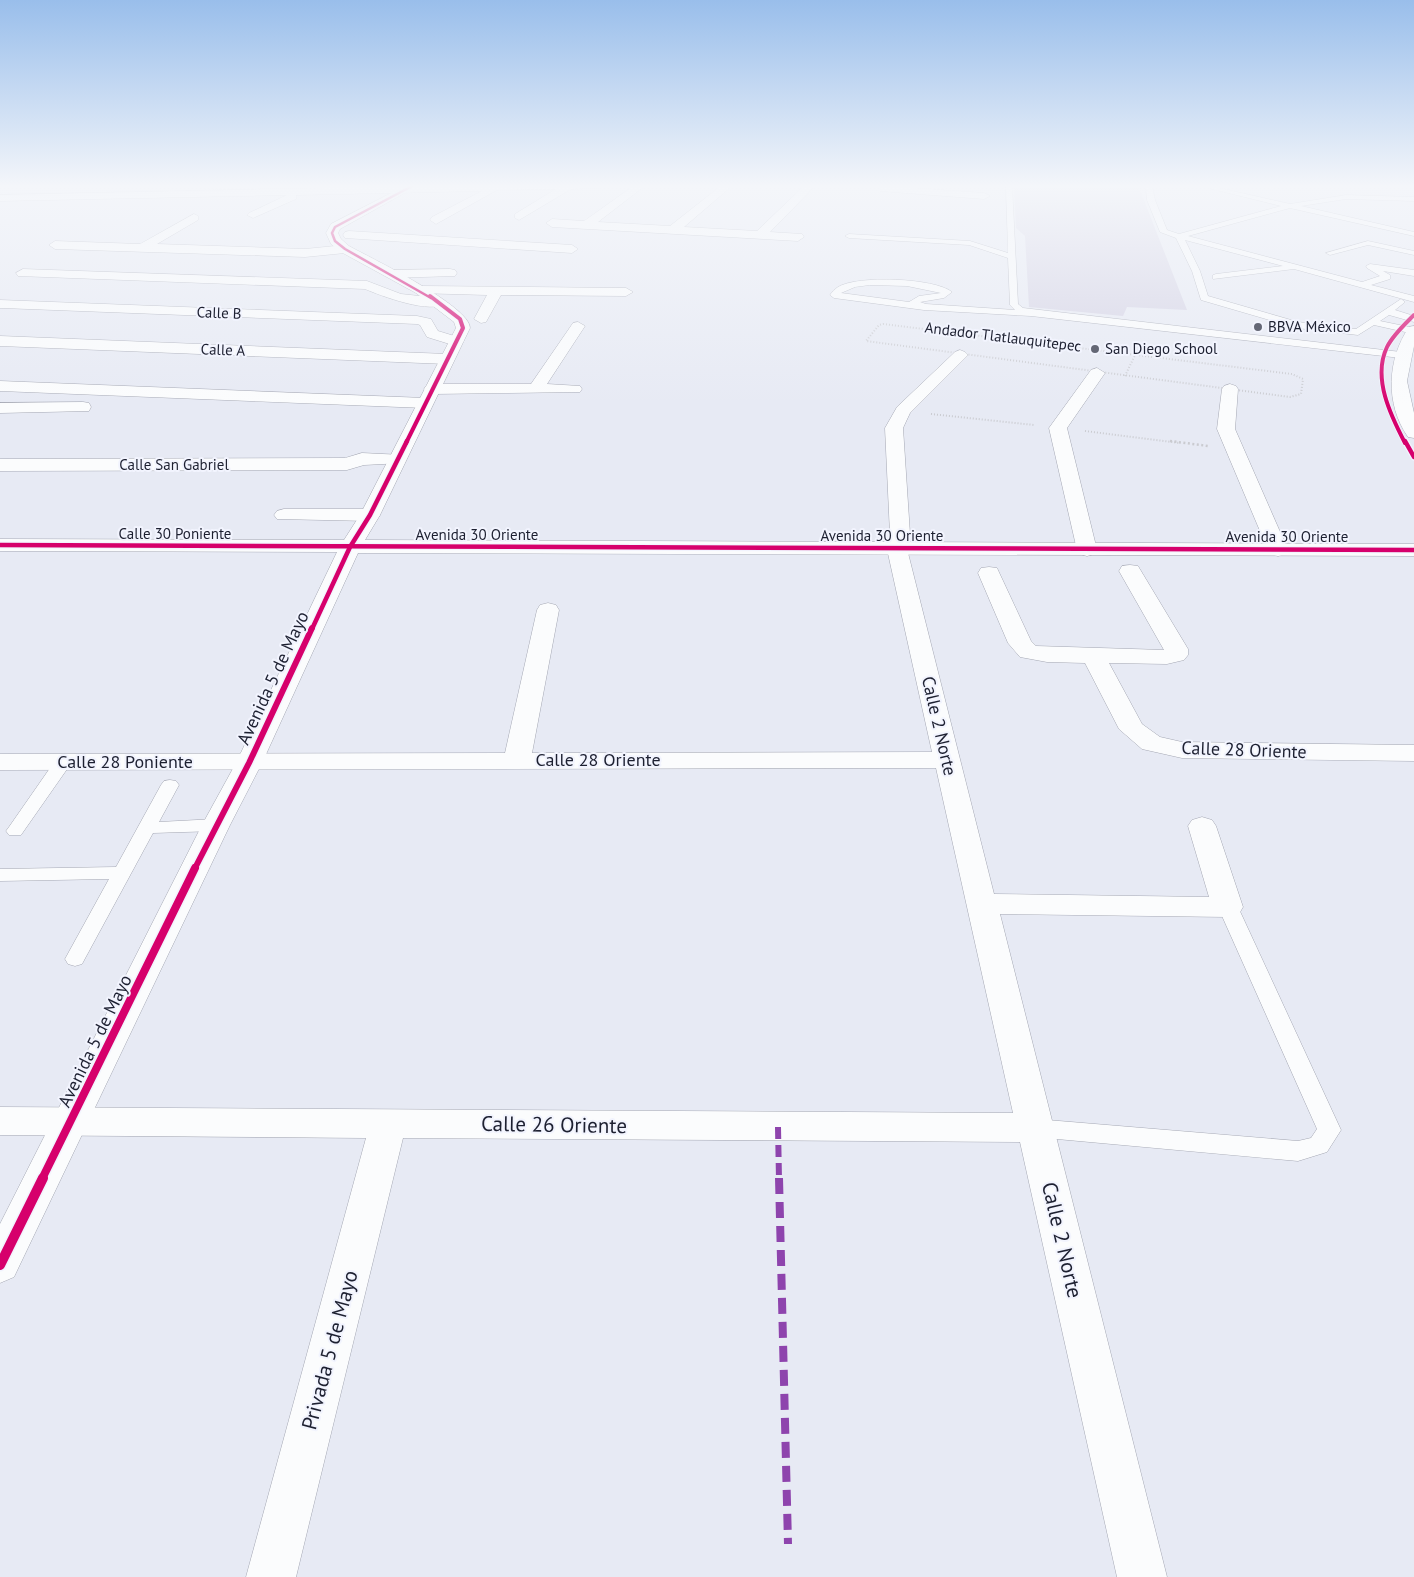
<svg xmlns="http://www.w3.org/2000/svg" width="1414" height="1577" viewBox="0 0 1414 1577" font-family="'PT Sans',sans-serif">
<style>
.building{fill:#d5d3e5}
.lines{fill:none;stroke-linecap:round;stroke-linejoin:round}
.service-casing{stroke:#a4a7b3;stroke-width:1}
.minor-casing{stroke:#a4a7b3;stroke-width:1}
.tertiary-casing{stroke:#a4a7b3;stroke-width:1}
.primary-casing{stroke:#a4a7b3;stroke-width:1}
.path-far1{stroke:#cacbd0;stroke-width:2;stroke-dasharray:1 2;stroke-linecap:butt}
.path{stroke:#cacbd0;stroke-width:2.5;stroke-dasharray:2 2.5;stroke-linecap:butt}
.service{fill:#fbfcfd;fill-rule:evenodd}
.minor{fill:#fbfcfd;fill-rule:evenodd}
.tertiary{fill:#fbfcfd;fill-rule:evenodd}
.primary{fill:#fbfcfd;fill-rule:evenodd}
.quiet-far1{stroke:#8e44ad;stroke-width:6;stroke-dasharray:12 6;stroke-linecap:butt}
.quiet{stroke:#8e44ad;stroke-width:8;stroke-dasharray:16 8;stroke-linecap:butt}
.cycleway-far5-casing{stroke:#f2f4fe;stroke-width:4}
.cycleway-far4-casing{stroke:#f2f4fe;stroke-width:5.5}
.cycleway-far3-casing{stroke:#f2f4fe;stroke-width:7}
.cycleway-far2-casing{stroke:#f2f4fe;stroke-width:9}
.cycleway-far1-casing{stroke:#f2f4fe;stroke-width:11}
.cycleway-casing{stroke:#f2f4fe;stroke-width:13}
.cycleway-far5{stroke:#d6006c;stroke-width:2.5}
.cycleway-far4{stroke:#d6006c;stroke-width:4}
.cycleway-far3{stroke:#d6006c;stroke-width:4.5}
.cycleway-far2{stroke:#d6006c;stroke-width:6}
.cycleway-far1{stroke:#d6006c;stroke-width:8}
.cycleway{stroke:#d6006c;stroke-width:10}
.poi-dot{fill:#646775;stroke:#f2f4fe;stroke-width:2}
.labels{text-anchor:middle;stroke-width:4;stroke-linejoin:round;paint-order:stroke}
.far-street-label{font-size:15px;fill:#1d2031;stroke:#f2f4fe}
.far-poi-label{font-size:15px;fill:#1d2031;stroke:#f2f4fe;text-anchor:start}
.street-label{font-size:18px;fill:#1d2031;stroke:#f2f4fe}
.near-street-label{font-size:21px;fill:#1d2031;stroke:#f2f4fe}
</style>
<rect width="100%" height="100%" fill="#e7eaf4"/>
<polygon class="building" points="1014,185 1138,185 1187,310 1127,307 1123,316 1029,307 1025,236 1016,228"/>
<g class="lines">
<g class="service-casing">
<g id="service">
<path d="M1006,185H1012L1018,304L1023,308L1401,352L1406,355L1401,358L1031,316L924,310L834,298L830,295C832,292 835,289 838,287C857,275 935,278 952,292L944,298L920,302L926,304L1015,310L1010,305L1008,258L969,245L849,238L845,236L849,234L970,241L1008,253ZM870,285L907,286L941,293L919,296L909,302L841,293L855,287Z"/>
<polygon points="1146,185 1152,185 1155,200 1167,230 1179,234 1281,206 1196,185 1206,185 1290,204 1346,195 1414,197 1414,201 1346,199 1301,206 1414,232 1414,236 1290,208 1188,236 1362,282 1380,276 1367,268 1366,266 1370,264 1414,270 1414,276 1383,271 1390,275 1390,279 1371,285 1414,296 1414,302 1294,269 1213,279 1213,275 1216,274 1283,266 1185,240 1200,271 1208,296 1298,322 1356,329 1401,299 1405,302 1395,310 1414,316 1414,322 1389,315 1380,321 1414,328 1414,334 1374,325 1358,335 1297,328 1201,300 1192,271 1176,238 1160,232 1147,200"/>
<polygon points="1368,241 1414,251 1414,255 1368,245 1330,255 1326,253"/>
<polygon points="63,757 69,758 72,762 21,835 9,835 6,831 9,827 57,758"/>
<polygon points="170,780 176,781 179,785 159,822 216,819 222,821 225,825 222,829 216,831 153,833 82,964 75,966 68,964 65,959 109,879 0,881 0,869 116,867 161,785 164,781"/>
<polygon points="1228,901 1235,902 1238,907 1341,1130 1327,1152 1298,1161 1035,1137 1027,1135 1023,1128 1027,1121 1035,1119 1298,1141 1311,1138 1317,1129 1218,907 1221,902"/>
</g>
</g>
<g class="minor-casing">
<g id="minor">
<polygon points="470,185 603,185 598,188 571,189 519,220 515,218 515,214 556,189 497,190 436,224 430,220 432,217 482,191 296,195 296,199 253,218 247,215 249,213 287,195 0,201 0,195"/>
<polygon points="635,185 646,185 598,222 670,226 722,185 733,185 684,227 757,231 805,185 816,185 770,232 802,234 804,237 798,241 552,227 546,223 552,219 584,221"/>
<polygon points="884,186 984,193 990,196 984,199 880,191 879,189"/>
<polygon points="194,214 198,216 198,220 157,244 305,249 345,245 351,249 345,253 305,257 55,249 49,245 55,241 140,244"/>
<polygon points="349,231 572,245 578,249 572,253 345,238 343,235 345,232"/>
<path d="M23,269L367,281L401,294L438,298L445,302C434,316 379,295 365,289L18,276L16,273Z"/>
<polygon points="450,269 455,270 457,273 455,276 390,278 383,274 390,270"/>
<polygon points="421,286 626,288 633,292 626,296 501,295 486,322 481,323 474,319 487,295 416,293 414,290 416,287"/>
<polygon points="0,300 417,316 431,319 438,331 461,338 464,341 456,346 427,337 420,325 417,324 2,308 0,308"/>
<polygon points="578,322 585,326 547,384 580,386 582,389 580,392 432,394 426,392 424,389 426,386 432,384 531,384 573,323"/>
<polygon points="0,336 447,354 455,359 447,364 0,346"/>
<polygon points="960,350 965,352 968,355 910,413 903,428 910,534 907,549 994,894 1209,897 1188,826 1192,820 1202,817 1212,820 1216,826 1243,907 1239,914 1228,917 1000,914 1167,1577 1117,1577 1020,1142 403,1138 296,1577 246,1577 366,1138 0,1135 0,1107 1013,1113 936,768 0,770 0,754 505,753 537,610 540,605 548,603 556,605 559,610 532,753 932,752 887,549 890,534 885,428 897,407 955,352"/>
<polygon points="1097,368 1105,373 1067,428 1097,550 1094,554 1087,556 1080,554 1077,550 1049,428 1091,370"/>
<polygon points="0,381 425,398 431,399 433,403 431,407 425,408 0,391"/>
<polygon points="1230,384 1236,386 1238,389 1235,429 1288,550 1285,554 1278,556 1271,554 1268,550 1217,429 1222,389 1224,386"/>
<polygon points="83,402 89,403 91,407 89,411 0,413 0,403"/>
<polygon points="362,453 403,455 405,459 403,463 364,465 347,470 0,471 0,459 345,458"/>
<polygon points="284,509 370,509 377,511 380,515 377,519 370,521 277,519 274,515 277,511"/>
<polygon points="1130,565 1138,566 1141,571 1188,649 1188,655 1184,660 1167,664 1109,663 1142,724 1160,737 1182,742 1414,745 1414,761 1182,758 1142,749 1119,729 1085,663 1047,662 1020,657 1008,643 978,573 981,568 989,567 997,568 1031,641 1036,646 1164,650 1119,571 1122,566"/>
</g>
</g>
<g class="tertiary-casing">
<path id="tertiary" d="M407,185H419L340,229L338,233L341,239L349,246C371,258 470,306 470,328L380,515L365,540L1414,544V556L358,553L262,763L230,825L14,1277L0,1283V1224L202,825L236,763L337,552L0,551V539L344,540L360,515L456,328L454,322L416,293L341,252L331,244L326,233L331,224Z"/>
</g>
<g class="primary-casing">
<path id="primary" d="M1414,326V346L1407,381L1414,413V438L1408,437C1385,404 1387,359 1409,327Z"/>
</g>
<g class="path-far1">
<polygon points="883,324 1292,374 1303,379 1301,394 1290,397 866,341 879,325"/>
<polyline points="1125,376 1136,353"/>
<polyline points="931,414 1034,425"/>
<polyline points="1085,431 1180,443"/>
</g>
<polyline class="path" points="1170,441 1208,446"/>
<use href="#service" class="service"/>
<use href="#minor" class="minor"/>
<use href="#tertiary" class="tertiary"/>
<use href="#primary" class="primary"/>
<polyline class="quiet-far1" points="778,1127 779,1179"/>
<polyline class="quiet" points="779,1178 788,1544"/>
<g class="cycleway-far5-casing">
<polyline id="cycleway-far5" points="414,185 335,227 332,233 335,241 345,249 431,298"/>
</g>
<g class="cycleway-far4-casing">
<g id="cycleway-far4">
<polyline points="406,443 463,328 460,319 430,296"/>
<path d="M1405,443C1391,416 1372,378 1387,347C1393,335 1404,325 1414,315"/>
</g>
</g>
<g class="cycleway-far3-casing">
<g id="cycleway-far3">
<polyline points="1405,441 1414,457"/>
<polyline points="0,545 1414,550"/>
<polyline points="312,629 350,547 370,515 407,441"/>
</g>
</g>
<g class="cycleway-far2-casing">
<polyline id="cycleway-far2" points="194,870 249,763 312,628"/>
</g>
<g class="cycleway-far1-casing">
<polyline id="cycleway-far1" points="42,1179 195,868"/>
</g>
<g class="cycleway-casing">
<polyline id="cycleway" points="0,1265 43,1178"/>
</g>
<use href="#cycleway-far5" class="cycleway-far5"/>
<use href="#cycleway-far4" class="cycleway-far4"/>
<use href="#cycleway-far3" class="cycleway-far3"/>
<use href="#cycleway-far2" class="cycleway-far2"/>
<use href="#cycleway-far1" class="cycleway-far1"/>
<use href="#cycleway" class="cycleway"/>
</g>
<linearGradient id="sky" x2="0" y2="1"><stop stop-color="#99beeb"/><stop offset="0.46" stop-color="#f4f6fa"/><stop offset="1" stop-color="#f4f6fa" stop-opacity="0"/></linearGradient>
<rect width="1414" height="405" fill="url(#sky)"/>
<g class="poi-dot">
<circle cx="1258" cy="327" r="5"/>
<circle cx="1095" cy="349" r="5"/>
</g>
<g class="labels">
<g class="far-street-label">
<text transform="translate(219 313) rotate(2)" y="5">Calle B</text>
<text transform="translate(1003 337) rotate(7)" y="5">Andador Tlatlauquitepec</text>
<text transform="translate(223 350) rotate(2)" y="5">Calle A</text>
<text x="174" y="470">Calle San Gabriel</text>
<text x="175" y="539">Calle 30 Poniente</text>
<text x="477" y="540">Avenida 30 Oriente</text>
<text x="882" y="541">Avenida 30 Oriente</text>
<text x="1287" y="542">Avenida 30 Oriente</text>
</g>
<g class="far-poi-label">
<text x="1268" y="332">BBVA México</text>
<text x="1105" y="354">San Diego School</text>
</g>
<g class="street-label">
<text transform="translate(273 678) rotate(-65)" y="6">Avenida 5 de Mayo</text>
<text transform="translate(939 726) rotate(77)" y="6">Calle 2 Norte</text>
<text transform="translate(1244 750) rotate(2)" y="6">Calle 28 Oriente</text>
<text x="598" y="766">Calle 28 Oriente</text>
<text x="125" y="768">Calle 28 Poniente</text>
<text transform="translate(95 1041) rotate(-64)" y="6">Avenida 5 de Mayo</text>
</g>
<g class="near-street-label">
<text transform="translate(554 1125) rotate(1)" y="7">Calle 26 Oriente</text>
<text transform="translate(1062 1240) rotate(77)" y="7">Calle 2 Norte</text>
<text transform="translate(330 1350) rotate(-75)" y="7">Privada 5 de Mayo</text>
</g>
</g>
</svg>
